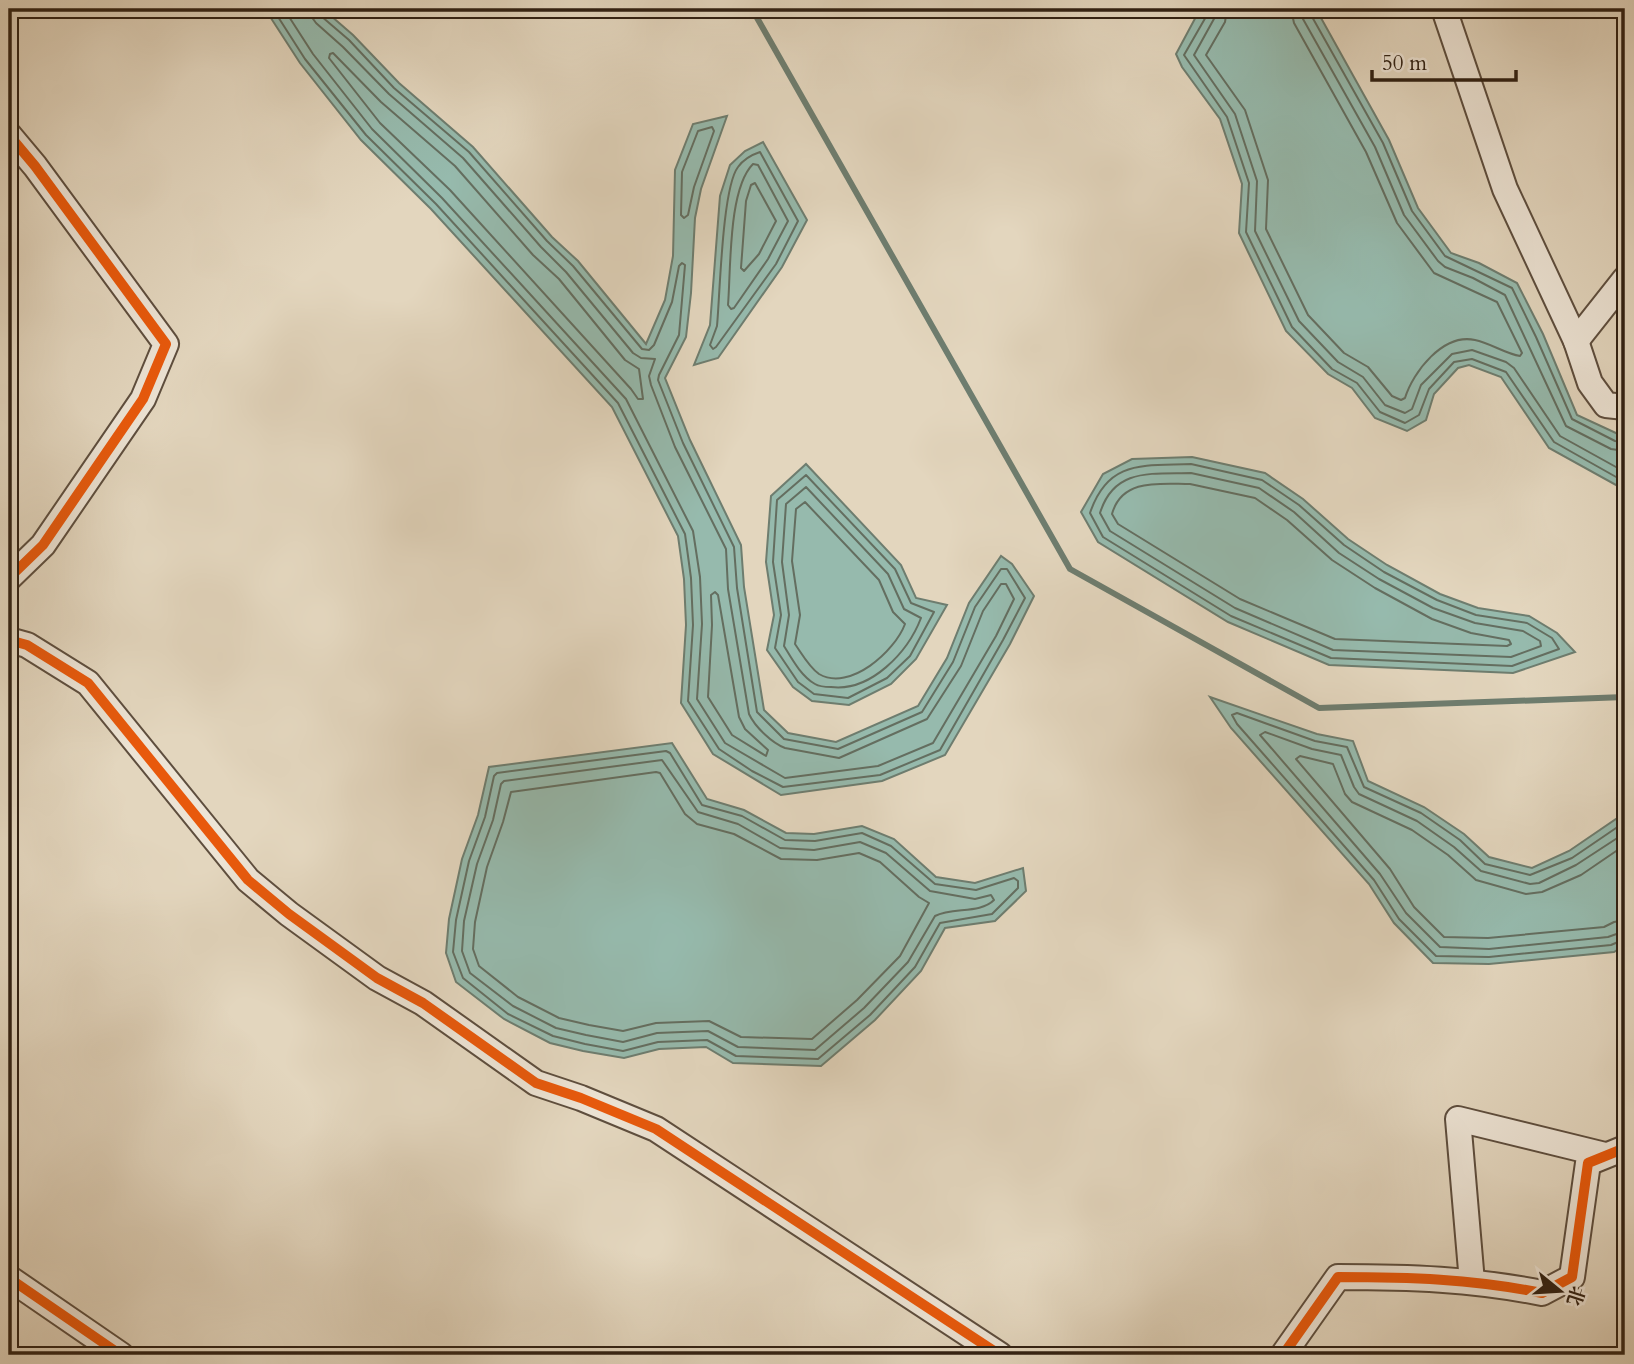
<svg xmlns="http://www.w3.org/2000/svg" width="1634" height="1364" viewBox="0 0 1634 1364" font-family="Cardo,'Noto Serif SC',serif">
<style>
.water{fill:#96baad;stroke:#6e7d6f;stroke-width:2}
.lines{fill:none;stroke-linecap:round;stroke-linejoin:round}
.shore{stroke:#646e60;stroke-width:2}
.stream{stroke:#6e7d6f;stroke-width:6}
.minor-casing{stroke:#5e4e3e;stroke-width:28}
.minor{stroke:#ede4d5;stroke-width:24}
.cycleway-casing{stroke:#ede4d5;stroke-width:15}
.cycleway{stroke:#e8590c;stroke-width:10}
</style>
<rect width="100%" height="100%" fill="#e3d6be"/>
<filter id="stains"><feTurbulence type="fractalNoise" baseFrequency=".00286" numOctaves="4"/><feColorMatrix values="0 0 0 0 .2 0 0 0 0 .09 0 0 0 0 .02 0 0 0 .5 -.17"/></filter>
<radialGradient id="worn" r=".72"><stop offset=".6" stop-color="#630" stop-opacity="0"/><stop offset="1" stop-color="#630" stop-opacity=".3"/></radialGradient>
<g class="water">
<polygon points="259,9 323,9 353,35 399,83 473,147 552,237 578,261 646,344 665,300 673,256 675,170 693,124 727,116 701,189 695,218 691,293 686,337 665,378 690,440 741,545 744,587 764,710 788,733 836,742 918,706 947,658 969,603 1001,556 1012,564 1034,596 1010,644 945,755 882,781 781,795 713,754 681,703 686,625 684,579 678,536 612,407 431,209 361,140 300,63 267,12"/>
<polygon points="1204,9 1316,9 1389,140 1418,208 1451,253 1479,263 1517,283 1543,334 1577,415 1618,434 1625,436 1625,490 1549,448 1501,377 1469,365 1458,368 1434,394 1426,420 1407,431 1375,418 1352,388 1328,374 1286,331 1239,233 1242,184 1220,119 1182,67 1176,54 1198,13"/>
<polygon points="763,142 807,220 782,267 718,358 694,365 710,325 720,196 730,165 745,151"/>
<polygon points="1192,457 1265,473 1303,499 1348,539 1387,565 1440,594 1478,608 1529,616 1557,633 1575,652 1513,673 1329,665 1228,622 1098,542 1081,512 1103,474 1132,459"/>
<polygon points="806,464 901,565 916,598 947,605 916,659 891,684 849,705 812,701 793,687 767,650 774,615 766,562 771,496"/>
<polygon points="1210,697 1317,734 1353,741 1368,781 1424,807 1464,834 1489,857 1532,868 1569,851 1616,819 1625,817 1625,945 1614,952 1489,964 1433,963 1394,923 1369,884 1231,728"/>
<polygon points="672,743 707,799 744,810 786,833 814,834 862,826 894,839 936,877 975,883 1023,868 1026,891 995,921 945,928 921,971 875,1020 821,1066 733,1063 706,1047 659,1049 624,1058 583,1051 550,1043 504,1019 456,982 446,953 449,919 462,859 478,815 489,767"/>
</g>
<g class="lines">
<g class="shore">
<polyline points="273,9 305,59 366,135 436,204 618,403 685,534 691,578 693,625 688,701 719,749 752,771 783,787 880,775 940,750 1003,640 1025,598 1007,569 1001,569 975,607 953,662 922,712 838,749 784,739 757,712 737,588 734,547 683,443 658,380 659,375 679,335 685,265 682,263 679,266 672,302 654,345 649,350 642,349 573,266 547,241 469,152 394,88 349,40 321,16 319,9"/>
<path d="M284,9L313,54L372,129L442,198L626,399L693,531L700,577L702,624L697,699L725,743L785,778L878,766L933,743L996,636L1014,599L1006,584H1001L983,611L961,666L927,719L839,758L785,748C772,743 755,727 749,714L728,589L726,549L675,447L651,385L649,376L655,359L641,358L633,353L566,272L541,247L463,158L389,94L343,47L316,23L311,16L310,9"/>
<polyline points="1208,9 1207,15 1184,55 1227,117 1249,183 1246,232 1292,327 1332,369 1357,383 1380,412 1405,423 1419,415 1429,389 1454,362 1472,359 1506,372 1554,442 1625,482"/>
<polyline points="1216,9 1215,17 1194,55 1235,114 1257,181 1255,231 1299,321 1338,362 1363,377 1385,405 1405,413 1412,409 1421,385 1452,354 1472,350 1506,362 1514,368 1560,436 1625,472"/>
<path d="M1227,9L1225,22L1206,55L1245,110L1268,180L1266,229L1308,315L1344,353L1368,367L1392,396L1401,400L1405,398C1413,372 1443,333 1475,340C1490,343 1506,354 1520,356L1522,353L1497,302L1434,273L1397,223L1366,152L1294,23L1291,9"/>
<polyline points="1301,9 1303,19 1375,147 1404,215 1438,261 1445,267 1473,278 1505,295 1566,426 1611,449 1625,451"/>
<polyline points="1310,9 1311,15 1383,143 1412,211 1445,256 1512,288 1536,337 1572,419 1615,441 1625,442"/>
<polygon points="333,53 381,102 455,166 533,255 559,279 625,360 639,369 643,399 638,399 631,389 450,190 380,123 329,58 330,54"/>
<polygon points="712,127 714,131 694,187 688,215 684,218 681,215 682,172 698,131"/>
<path d="M760,152L798,221L776,264L716,347L713,349L710,345L717,326C720,295 722,188 738,167C743,160 751,155 760,152Z"/>
<path d="M753,164L758,165L788,221L768,259L734,308L731,309L728,305C731,269 728,189 753,164Z"/>
<polygon points="755,183 776,221 759,254 744,271 741,268 746,201 751,185"/>
<path d="M1191,464L1262,480L1299,505L1344,545L1384,572L1437,600L1476,615L1527,623L1552,638L1559,649L1512,666L1331,658L1231,616L1103,537L1090,513C1108,459 1144,466 1191,464Z"/>
<path d="M1191,473L1259,488L1294,512L1339,553L1379,579L1433,608L1475,623L1523,631L1540,641L1541,646L1511,657L1333,650L1235,608L1110,531L1100,513C1114,468 1151,474 1191,473Z"/>
<polygon points="806,475 895,569 911,603 934,612 910,656 887,678 848,698 814,694 798,682 775,648 781,615 773,562 777,500"/>
<path d="M1190,484L1255,498L1287,520L1332,560L1375,588L1432,619L1471,633L1509,640L1511,644L1507,646L1335,639L1240,599L1118,524L1112,514C1122,478 1160,484 1190,484Z"/>
<path d="M806,487L888,574L904,609L921,618C908,652 871,692 831,687C826,687 820,687 815,684C801,676 792,659 784,646L789,615L782,562L786,504Z"/>
<path d="M805,502L879,580L893,612L905,624C895,651 850,692 819,674C809,667 802,654 795,644L800,615L792,561L796,509Z"/>
<polygon points="715,592 718,595 739,717 745,729 768,750 766,756 732,735 708,697 712,625 711,595"/>
<polygon points="666,751 670,753 702,805 742,816 785,840 815,841 862,833 891,846 935,884 976,890 1014,878 1018,881 1018,888 992,914 940,923 915,967 870,1015 818,1059 736,1056 707,1040 658,1042 623,1051 585,1044 553,1036 508,1014 463,978 453,952 456,920 469,861 485,817 494,776 497,773"/>
<path d="M662,760L698,812L738,824L780,848L814,850L860,842L886,853L930,891L975,899L991,895L994,900C980,914 953,907 935,916L908,962L864,1008L815,1050L738,1047L708,1031L657,1033L623,1042L586,1035L556,1028L513,1006L470,973L462,951L464,921L477,864L493,820L501,784L504,781Z"/>
<polygon points="656,772 660,773 685,814 697,824 734,834 781,859 817,860 859,853 880,862 919,897 929,903 900,956 857,1000 812,1039 741,1037 709,1021 656,1023 623,1031 589,1025 559,1018 518,997 479,966 473,949 475,922 487,867 503,822 511,792"/>
<polyline points="1625,824 1619,826 1572,858 1530,875 1485,864 1460,840 1421,813 1364,787 1347,747 1315,741 1237,713 1232,715 1237,724 1374,880 1399,919 1436,956 1489,957 1611,945 1625,939"/>
<polyline points="1625,833 1576,865 1539,883 1530,884 1481,871 1454,847 1417,821 1359,794 1354,787 1341,755 1312,749 1265,732 1260,735 1380,874 1406,913 1440,947 1489,949 1608,937 1625,931"/>
<polyline points="1625,845 1581,875 1542,892 1526,894 1476,880 1448,855 1412,830 1352,802 1345,794 1333,764 1300,756 1296,759 1390,869 1414,907 1444,937 1488,938 1604,927 1614,922 1625,920"/>
</g>
<polyline class="stream" points="752,9 1070,569 1319,708 1625,697"/>
<g class="minor-casing">
<g id="minor">
<polyline points="1444,9 1505,189 1576,341 1590,383 1606,405 1625,407"/>
<polyline points="9,135 35,166 166,344 143,399 43,545 9,578"/>
<polyline points="1576,341 1625,279"/>
<polyline points="9,640 27,645 88,683 248,880 289,914 377,978 423,1003 536,1083 581,1098 656,1129 1000,1355"/>
<polyline points="9,1278 121,1355"/>
<polyline points="1472,1282 1458,1119 1605,1155"/>
<path d="M1283,1355L1338,1277C1409,1277 1472,1279 1542,1293L1572,1277L1588,1163L1625,1148"/>
</g>
</g>
<use href="#minor" class="minor"/>
<g class="cycleway-casing">
<g id="cycleway">
<polyline points="9,135 35,166 166,344 143,399 43,545 9,578"/>
<polyline points="9,640 27,645 88,683 248,880 289,914 377,978 423,1003 536,1083 581,1098 656,1129 1000,1355"/>
<polyline points="9,1278 121,1355"/>
<path d="M1283,1355L1338,1277C1409,1277 1472,1279 1542,1293L1572,1277L1588,1163L1625,1148"/>
</g>
</g>
<use href="#cycleway" class="cycleway"/>
</g>
<rect width="1634" height="1364" fill="none" stroke="#e3d6be" stroke-width="35"/>
<rect x="10" y="10" width="1613" height="1343" fill="none" stroke="#312113" stroke-width="3.5"/>
<rect x="18" y="18" width="1599" height="1329" fill="none" stroke="#312113" stroke-width="2"/>
<g transform="translate(1560 1291) rotate(108)" stroke="#ede4d5" stroke-width="5" paint-order="stroke">
<path d="M0-5L12 26L0 18L-12 26Z" fill="#312113"/>
<text y="-10" font-size="19" font-weight="bold" text-anchor="middle" fill="#312113">北</text>
</g>
<path d="M1372 70v10h144v-10" fill="none" stroke="#312113" stroke-width="3.5"/>
<text x="1382" y="70" font-size="21" fill="#312113" stroke="#ede4d5" stroke-width="5" paint-order="stroke">50 m</text>
<rect width="100%" height="100%" filter="url(#stains)"/>
<rect width="100%" height="100%" fill="url(#worn)"/>
</svg>
